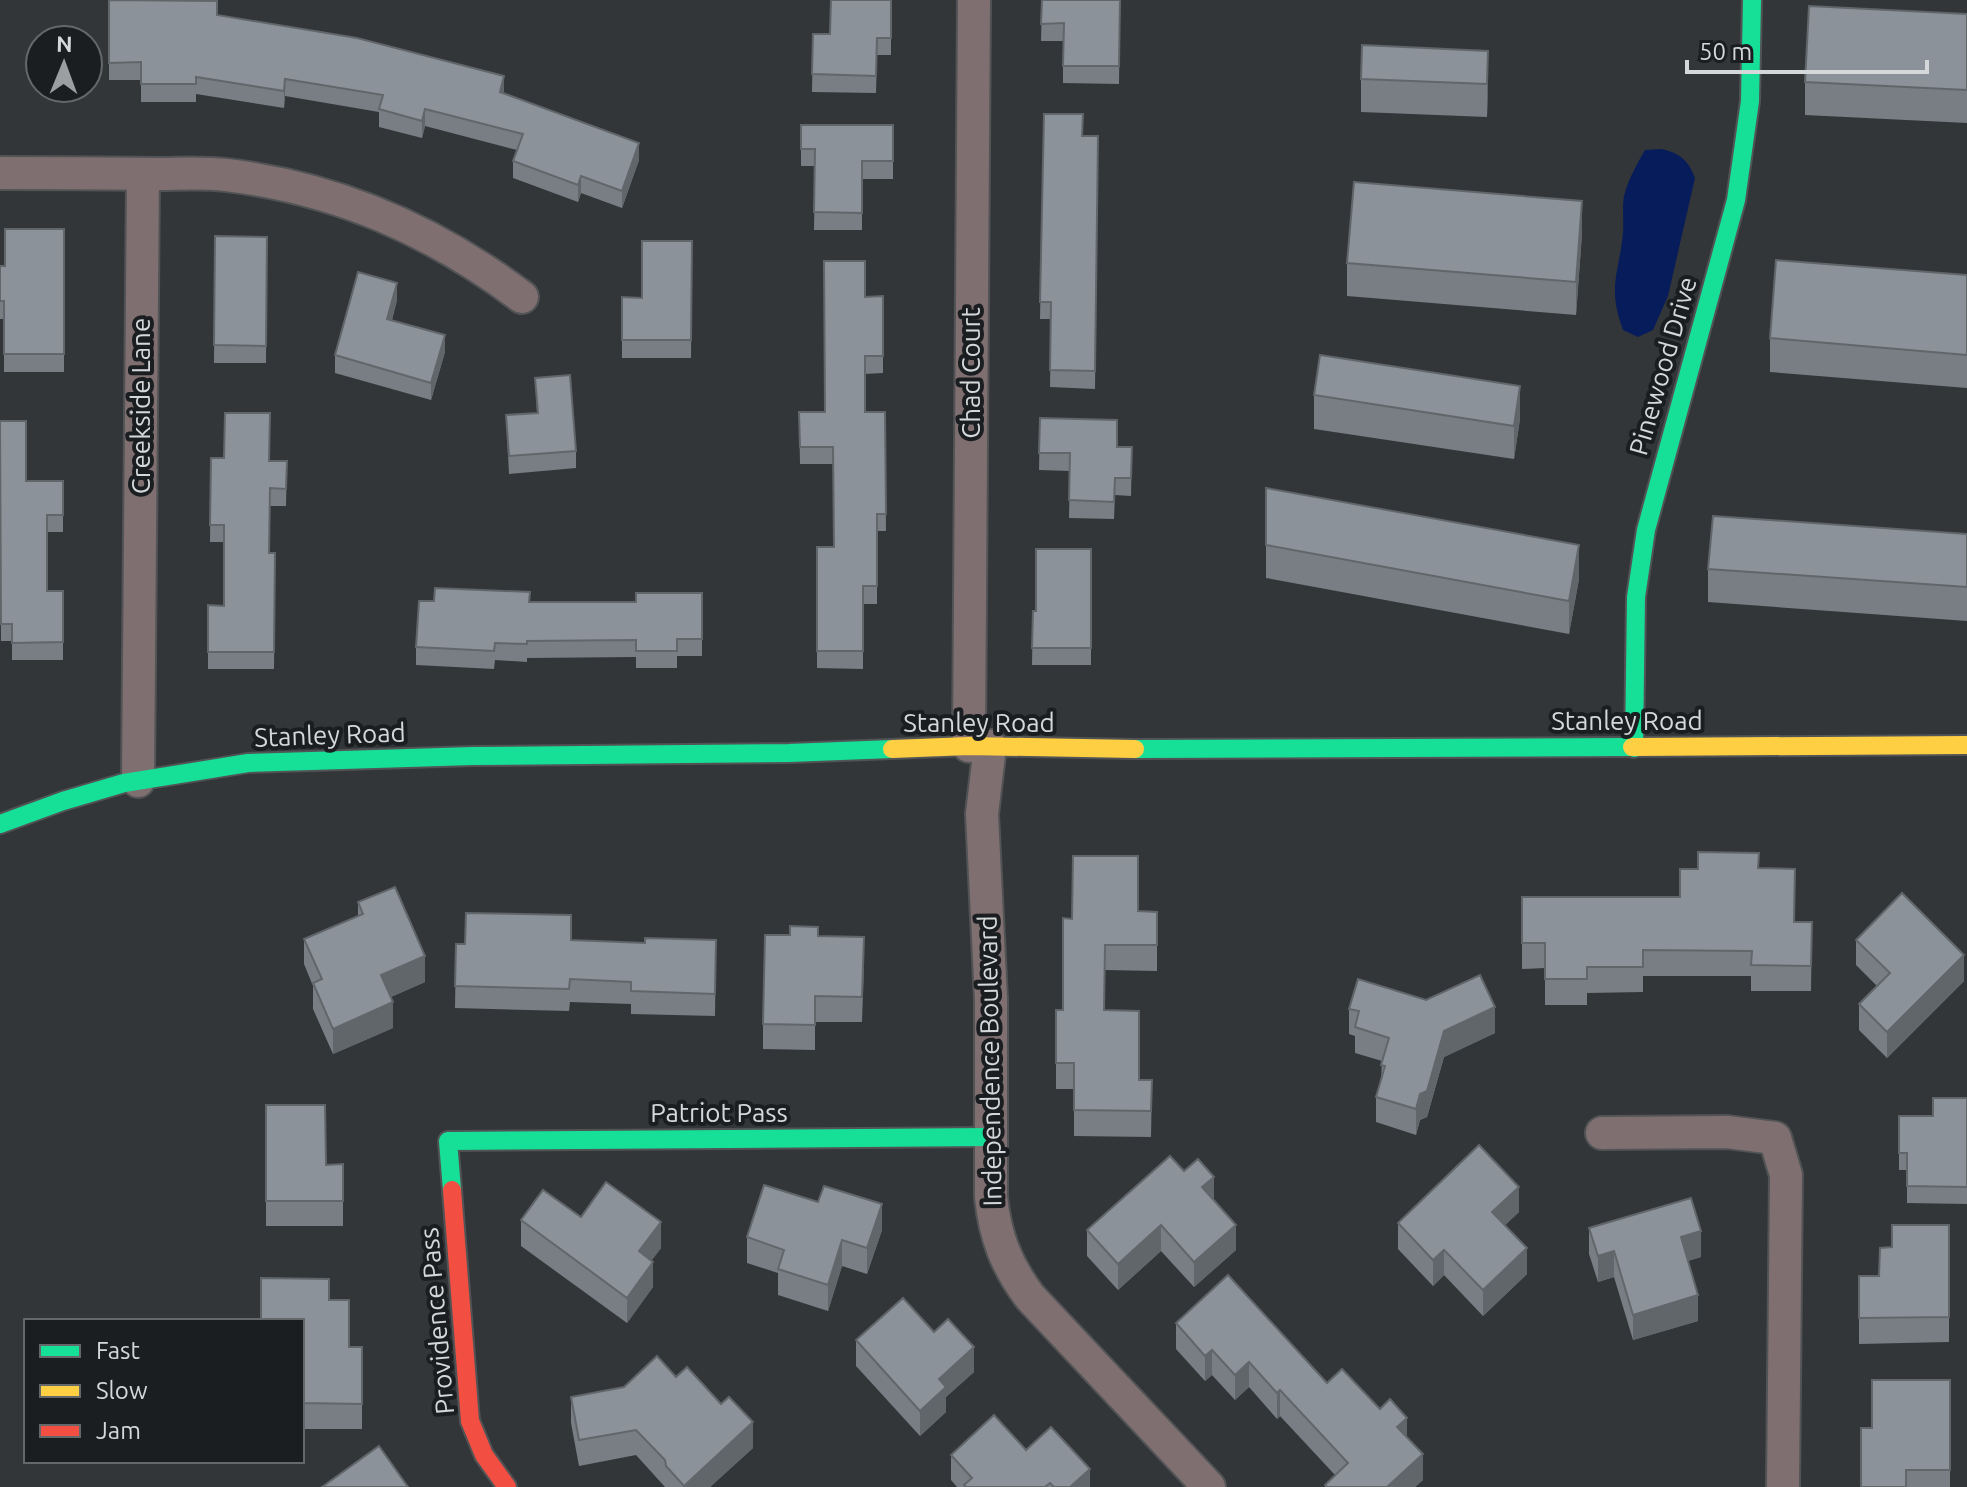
<svg xmlns="http://www.w3.org/2000/svg" width="1967" height="1487" viewBox="0 0 1967 1487" font-family="Ubuntu,sans-serif">
<style>
.water{fill:#061c5b}
.lines{fill:none;stroke-linecap:round;stroke-linejoin:round}
.street-casing{stroke:#515355;stroke-width:36}
.fast-casing{stroke:#515355;stroke-width:22}
.slow-casing{stroke:#515355;stroke-width:22}
.jam-casing{stroke:#515355;stroke-width:22}
.street{stroke:#7f6f71;stroke-width:32}
.fast{stroke:#16e098;stroke-width:18}
.slow{stroke:#ffcf43;stroke-width:18}
.jam{stroke:#f24e42;stroke-width:18}
.wall{fill:#787e84}
.shaded-wall{fill:#61666b}
.building{fill:#8b9299;stroke:#61666b;stroke-width:2}
.labels{text-anchor:middle;stroke-width:8;stroke-linejoin:round;paint-order:stroke}
.street-label{font-size:26px;fill:#d4d8db;stroke:#1b1e20}
</style>
<rect width="100%" height="100%" fill="#333639"/>
<path class="water" d="M1662,149C1681,154 1688,160 1695,178L1668,296L1653,330L1638,337L1623,330C1607,287 1619,274 1623,233C1624,221 1622,208 1624,196C1628,180 1637,164 1645,150Z"/>
<g class="lines">
<g class="street-casing">
<g id="street">
<path d="M0,173C51,173 102,173 153,174C177,174 202,172 226,175C337,188 433,230 522,297"/>
<polyline points="969,746 974,0"/>
<path d="M990,746L982,814L991,1000V1197C995,1236 1006,1265 1030,1297L1209,1487"/>
<polyline points="138,781 143,174"/>
<polyline points="1602,1133 1727,1132 1775,1138 1786,1175 1783,1487"/>
</g>
</g>
<g class="fast-casing">
<g id="fast">
<polyline points="1634,748 1636,597 1646,530 1736,200 1750,101 1752,0"/>
<polyline points="1135,749 1632,747"/>
<polyline points="0,824 63,801 124,783 248,763 473,756 789,753 892,749"/>
<polyline points="452,1190 448,1141 991,1137"/>
</g>
</g>
<g class="slow-casing">
<g id="slow">
<polyline points="1632,747 1967,745"/>
<polyline points="892,749 969,746 1135,749"/>
</g>
</g>
<g class="jam-casing">
<polyline id="jam" points="452,1190 470,1421 484,1455 507,1487"/>
</g>
<use href="#street" class="street"/>
<use href="#fast" class="fast"/>
<use href="#slow" class="slow"/>
<use href="#jam" class="jam"/>
</g>
<g class="wall">
<polygon points="109,0 193,1 217,15 504,93 639,160 622,208 581,193 578,202 513,178 513,161 517,150 425,126 422,138 379,127 379,112 285,96 284,108 196,94 196,102 141,102 141,80 109,80"/>
<polygon points="891,0 891,55 877,55 876,93 812,92 813,34 830,34"/>
<polygon points="1042,0 1120,0 1119,84 1063,83 1063,41 1041,41"/>
<polygon points="1967,14 1967,123 1805,115 1805,82"/>
<polygon points="1361,79 1488,84 1487,117 1361,112"/>
<polygon points="1044,114 1082,136 1098,136 1095,389 1050,387 1051,319 1040,319"/>
<polygon points="801,125 893,125 893,179 862,179 862,230 814,230 815,166 801,166"/>
<polygon points="64,229 64,372 4,372 4,319 0,319 0,266 5,266"/>
<polygon points="1582,234 1576,315 1347,296 1347,263"/>
<polygon points="215,236 267,237 266,363 214,363"/>
<polygon points="692,241 691,358 622,358 622,297 642,298"/>
<polygon points="1967,275 1967,388 1770,372 1770,338"/>
<polygon points="883,296 883,373 865,374 865,412 885,412 886,531 877,531 877,604 863,604 863,669 817,668 817,547 834,547 833,464 800,464 799,412 825,412 865,297"/>
<polygon points="397,300 392,320 445,352 431,400 335,373 335,355"/>
<polygon points="535,378 576,451 576,468 509,474 506,415 537,413"/>
<polygon points="1314,395 1520,419 1514,459 1314,429"/>
<polygon points="1040,418 1117,447 1132,447 1131,496 1115,495 1114,519 1069,518 1070,471 1039,470"/>
<polygon points="0,421 26,481 63,481 63,532 47,532 47,591 63,591 63,660 12,660 12,641 1,641"/>
<polygon points="211,458 287,461 286,506 270,506 269,553 275,553 274,669 208,669 208,605 224,606 224,542 210,542"/>
<polygon points="1266,488 1579,579 1569,634 1266,578"/>
<polygon points="1967,534 1967,621 1708,602 1708,569"/>
<polygon points="1091,549 1091,665 1032,665 1033,611 1036,611"/>
<polygon points="702,593 702,656 677,656 677,668 636,668 636,657 527,658 527,662 495,660 494,669 416,665 416,647 434,601 636,602"/>
<polygon points="1759,868 1794,922 1812,922 1811,991 1751,991 1751,976 1643,976 1643,992 1587,993 1587,1005 1545,1005 1545,968 1522,969 1522,897 1680,897"/>
<polygon points="358,902 425,982 391,997 393,1028 333,1054 313,1009 313,986 304,964 304,939 358,916"/>
<polygon points="1157,912 1157,971 1105,970 1104,1010 1139,1080 1152,1080 1151,1137 1074,1136 1074,1089 1056,1089 1056,1010 1063,1010 1072,919"/>
<polygon points="818,936 864,963 862,1022 815,1022 815,1050 763,1049 763,1024"/>
<polygon points="571,940 645,943 716,940 715,1016 631,1014 631,1004 570,1002 569,1011 455,1008 456,944"/>
<polygon points="1856,940 1964,981 1887,1058 1859,1030 1859,1004 1877,986 1856,965"/>
<polygon points="1349,1009 1495,1033 1444,1057 1427,1117 1420,1120 1416,1135 1376,1122 1376,1097 1381,1081 1382,1061 1355,1053 1355,1036 1349,1034"/>
<polygon points="1967,1098 1967,1204 1907,1203 1907,1170 1899,1170 1899,1116 1933,1116"/>
<polygon points="266,1105 326,1165 343,1164 343,1226 266,1226"/>
<polygon points="1184,1171 1214,1201 1236,1250 1194,1287 1161,1251 1118,1290 1087,1256 1087,1230"/>
<polygon points="1519,1212 1505,1225 1527,1274 1483,1316 1444,1275 1433,1286 1398,1249 1398,1223"/>
<polygon points="581,1217 661,1248 651,1261 653,1287 627,1323 521,1246 521,1220"/>
<polygon points="1949,1225 1949,1342 1859,1344 1859,1276 1879,1276 1892,1247"/>
<polygon points="1589,1228 1701,1257 1688,1261 1698,1321 1633,1340 1614,1277 1598,1282 1589,1254"/>
<polygon points="882,1230 867,1274 842,1266 828,1311 778,1295 778,1273 747,1263 747,1237"/>
<polygon points="329,1300 349,1347 362,1347 362,1429 303,1429 302,1450 302,1321"/>
<polygon points="1176,1323 1327,1383 1407,1438 1423,1480 1415,1487 1325,1487 1325,1485 1335,1475 1280,1416 1277,1419 1249,1387 1235,1400 1212,1375 1205,1381 1176,1349"/>
<polygon points="934,1332 974,1372 946,1397 946,1412 920,1436 856,1366 856,1340"/>
<polygon points="676,1377 753,1448 710,1487 665,1487 636,1455 579,1466 571,1423 571,1397"/>
<polygon points="1950,1380 1950,1487 1861,1487 1872,1428"/>
<polygon points="1026,1450 1090,1487 957,1487 951,1480 951,1455"/>
</g>
<g class="shaded-wall">
<polygon points="1488,51 1488,84 1487,117 1487,84"/>
<polygon points="504,76 504,93 500,92"/>
<polygon points="285,79 285,96 284,108 284,91"/>
<polygon points="425,109 425,126 422,138 422,121"/>
<polygon points="639,143 639,160 622,208 622,191"/>
<polygon points="581,176 581,193 578,202 578,185"/>
<polygon points="1582,201 1582,234 1576,315 1576,282"/>
<polygon points="397,283 397,300 387,336 387,319"/>
<polygon points="445,335 445,352 431,400 431,383"/>
<polygon points="1520,386 1520,419 1514,459 1514,426"/>
<polygon points="1579,545 1579,579 1569,634 1569,601"/>
<polygon points="1964,955 1964,981 1887,1058 1887,1032"/>
<polygon points="425,956 425,982 381,1001 381,975"/>
<polygon points="393,1002 393,1028 333,1054 333,1029"/>
<polygon points="1495,1007 1495,1033 1444,1057 1427,1117 1420,1120 1416,1135 1416,1109 1444,1031"/>
<polygon points="1214,1177 1214,1203 1202,1187"/>
<polygon points="1519,1187 1519,1212 1492,1238 1492,1212"/>
<polygon points="882,1204 882,1230 867,1274 867,1248"/>
<polygon points="661,1222 661,1248 639,1277 639,1251"/>
<polygon points="1161,1225 1161,1251 1118,1290 1118,1264"/>
<polygon points="1236,1225 1236,1250 1194,1287 1194,1262"/>
<polygon points="1701,1231 1701,1257 1681,1263 1681,1237"/>
<polygon points="842,1240 842,1266 828,1311 828,1285"/>
<polygon points="1527,1248 1527,1274 1483,1316 1483,1290"/>
<polygon points="1444,1250 1444,1275 1433,1286 1433,1260"/>
<polygon points="1614,1251 1614,1277 1598,1282 1598,1256"/>
<polygon points="653,1262 653,1287 627,1323 627,1298"/>
<polygon points="1698,1295 1698,1321 1633,1340 1633,1315"/>
<polygon points="974,1347 974,1372 946,1397 946,1412 920,1436 920,1411 939,1379"/>
<polygon points="1212,1350 1212,1375 1205,1381 1205,1356"/>
<polygon points="1249,1362 1249,1387 1235,1400 1235,1375"/>
<polygon points="1280,1390 1280,1416 1277,1419 1277,1393"/>
<polygon points="1407,1418 1407,1443 1397,1427"/>
<polygon points="753,1422 753,1448 710,1487 684,1487"/>
<polygon points="1423,1454 1423,1480 1415,1487 1387,1487"/>
<polygon points="1090,1469 1090,1487 1070,1487"/>
</g>
<g class="building">
<polygon points="109,0 217,1 217,15 357,38 504,76 500,92 639,143 622,191 581,176 578,185 513,161 523,134 425,109 422,121 379,109 383,95 285,79 284,91 196,77 196,84 141,84 141,62 109,63"/>
<polygon points="831,0 891,0 891,38 877,38 876,76 812,74 813,34 830,34"/>
<polygon points="1042,0 1120,0 1119,66 1063,66 1064,23 1041,24"/>
<polygon points="1809,6 1967,14 1967,90 1805,82"/>
<polygon points="1362,45 1488,51 1487,84 1361,79"/>
<polygon points="1044,114 1083,114 1082,136 1098,136 1095,371 1050,370 1051,302 1040,302"/>
<polygon points="801,125 893,125 893,161 862,161 862,213 814,212 815,149 801,149"/>
<polygon points="1354,182 1582,201 1576,282 1347,263"/>
<polygon points="5,229 64,229 64,354 4,354 4,301 0,301 0,266 5,266"/>
<polygon points="215,236 267,237 266,346 214,345"/>
<polygon points="642,241 692,241 691,340 622,340 622,297 642,298"/>
<polygon points="1776,260 1967,275 1967,355 1770,338"/>
<polygon points="824,261 865,261 865,297 883,296 883,356 865,356 865,412 885,412 886,514 877,514 877,586 863,586 863,651 817,651 817,547 834,547 833,447 800,447 799,412 825,412"/>
<polygon points="358,272 397,283 387,319 445,335 431,383 335,355"/>
<polygon points="1320,355 1520,386 1514,426 1314,395"/>
<polygon points="570,375 576,451 509,456 506,415 538,413 535,378"/>
<polygon points="225,413 270,413 269,461 287,461 286,489 270,488 269,553 275,553 274,652 208,652 208,605 224,606 224,525 210,525 211,458 224,458"/>
<polygon points="1040,418 1117,420 1117,447 1132,447 1131,478 1115,478 1114,502 1069,500 1070,453 1039,453"/>
<polygon points="0,421 26,421 26,481 63,481 63,515 47,515 47,591 63,591 63,642 12,643 12,624 1,624"/>
<polygon points="1266,488 1579,545 1569,601 1266,545"/>
<polygon points="1713,516 1967,534 1967,587 1708,569"/>
<polygon points="1036,549 1091,549 1091,648 1032,648 1033,611 1036,611"/>
<polygon points="435,588 530,592 529,602 636,602 636,593 702,593 702,639 677,639 677,651 636,651 636,640 527,641 527,644 495,643 494,651 416,647 419,601 434,601"/>
<polygon points="1698,852 1759,853 1758,868 1795,869 1794,922 1812,922 1811,966 1751,965 1752,951 1643,950 1643,967 1587,967 1587,979 1545,979 1545,943 1522,943 1522,897 1680,897 1680,869 1698,869"/>
<polygon points="1073,856 1138,856 1138,911 1157,912 1157,945 1105,945 1104,1010 1139,1011 1139,1080 1152,1080 1151,1111 1074,1110 1074,1063 1056,1063 1056,1010 1063,1010 1063,918 1072,919"/>
<polygon points="395,887 425,956 381,975 393,1002 333,1029 313,983 322,979 304,939 363,914 358,902"/>
<polygon points="1902,893 1964,955 1887,1032 1859,1004 1890,973 1856,940"/>
<polygon points="466,913 571,915 571,940 645,943 645,938 716,940 715,994 631,991 631,982 570,979 569,989 455,986 456,944 465,944"/>
<polygon points="790,926 818,927 818,936 864,937 862,997 815,996 815,1025 763,1024 765,935 790,935"/>
<polygon points="1480,975 1495,1007 1444,1031 1427,1091 1420,1094 1416,1109 1376,1097 1385,1066 1381,1065 1389,1038 1355,1027 1359,1011 1349,1009 1358,979 1426,1000"/>
<polygon points="1933,1098 1967,1098 1967,1187 1907,1186 1907,1153 1899,1153 1899,1116 1933,1116"/>
<polygon points="266,1105 325,1105 326,1165 343,1164 343,1201 266,1201"/>
<polygon points="1479,1145 1519,1187 1492,1212 1527,1248 1483,1290 1444,1250 1433,1260 1398,1223"/>
<polygon points="1170,1156 1184,1171 1198,1159 1214,1177 1202,1187 1236,1225 1194,1262 1161,1225 1118,1264 1087,1230"/>
<polygon points="606,1182 661,1222 639,1251 653,1262 627,1298 521,1220 543,1190 581,1217"/>
<polygon points="764,1185 818,1202 824,1186 882,1204 867,1248 842,1240 828,1285 778,1269 784,1250 747,1237"/>
<polygon points="1691,1198 1701,1231 1681,1237 1698,1295 1633,1315 1614,1251 1598,1256 1589,1228"/>
<polygon points="1892,1225 1949,1225 1949,1317 1859,1318 1859,1276 1879,1276 1880,1248 1892,1247"/>
<polygon points="1228,1275 1327,1383 1342,1369 1380,1409 1390,1399 1407,1418 1397,1427 1423,1454 1387,1487 1327,1487 1325,1485 1348,1463 1280,1390 1277,1393 1249,1362 1235,1375 1212,1350 1205,1356 1176,1323"/>
<polygon points="261,1278 329,1279 329,1300 349,1300 349,1347 362,1347 362,1404 303,1403 302,1425 302,1321 261,1321"/>
<polygon points="903,1298 934,1332 948,1319 974,1347 939,1379 946,1387 920,1411 856,1340"/>
<polygon points="657,1356 676,1377 687,1367 721,1404 729,1397 753,1422 684,1486 666,1466 665,1460 636,1430 579,1440 571,1397 624,1387"/>
<polygon points="1872,1380 1950,1380 1950,1470 1906,1470 1906,1487 1861,1487 1861,1428 1872,1428"/>
<polygon points="994,1415 1026,1450 1051,1427 1090,1469 1070,1487 1054,1487 1050,1483 1045,1487 966,1487 964,1485 972,1478 951,1455"/>
<polygon points="379,1446 408,1487 322,1487"/>
</g>
<g class="labels">
<g class="street-label">
<text transform="translate(1663 366) rotate(-74)" y="9">Pinewood Drive</text>
<text transform="translate(971 373) rotate(-90)" y="9">Chad Court</text>
<text transform="translate(141 406) rotate(-90)" y="9">Creekside Lane</text>
<text x="1627" y="730">Stanley Road</text>
<text x="979" y="732">Stanley Road</text>
<text transform="translate(330 735) rotate(-2)" y="9">Stanley Road</text>
<text transform="translate(990 1061) rotate(-91)" y="9">Independence Boulevard</text>
<text x="719" y="1122">Patriot Pass</text>
<text transform="translate(437 1321) rotate(-95)" y="9">Providence Pass</text>
</g>
</g>
<rect x="24" y="1319" width="280" height="144" fill="#1b1e20" stroke="#65686b" stroke-width="2"/>
<rect x="40" y="1345" width="40" height="12" fill="#16e098" stroke="#65686b" stroke-width="2"/>
<text x="96" y="1359" font-size="24" fill="#d4d8db">Fast</text>
<rect x="40" y="1385" width="40" height="12" fill="#ffcf43" stroke="#65686b" stroke-width="2"/>
<text x="96" y="1399" font-size="24" fill="#d4d8db">Slow</text>
<rect x="40" y="1425" width="40" height="12" fill="#f24e42" stroke="#65686b" stroke-width="2"/>
<text x="96" y="1439" font-size="24" fill="#d4d8db">Jam</text>
<g transform="translate(64 64) rotate(1)"><circle r="38" fill="#1b1e20" stroke="#65686b" stroke-width="2"/>
<path d="M0-6L14 30L0 20L-14 30Z" fill="#9c9fa2"/>
<text y="-12" font-size="22" font-weight="bold" text-anchor="middle" fill="#d4d8db">N</text>
</g>
<path d="M1687 60v12h240v-12" fill="none" stroke="#d4d8db" stroke-width="4"/>
<text x="1699" y="60" font-size="24" fill="#d4d8db" stroke="#1b1e20" stroke-width="6" paint-order="stroke">50 m</text>
</svg>
